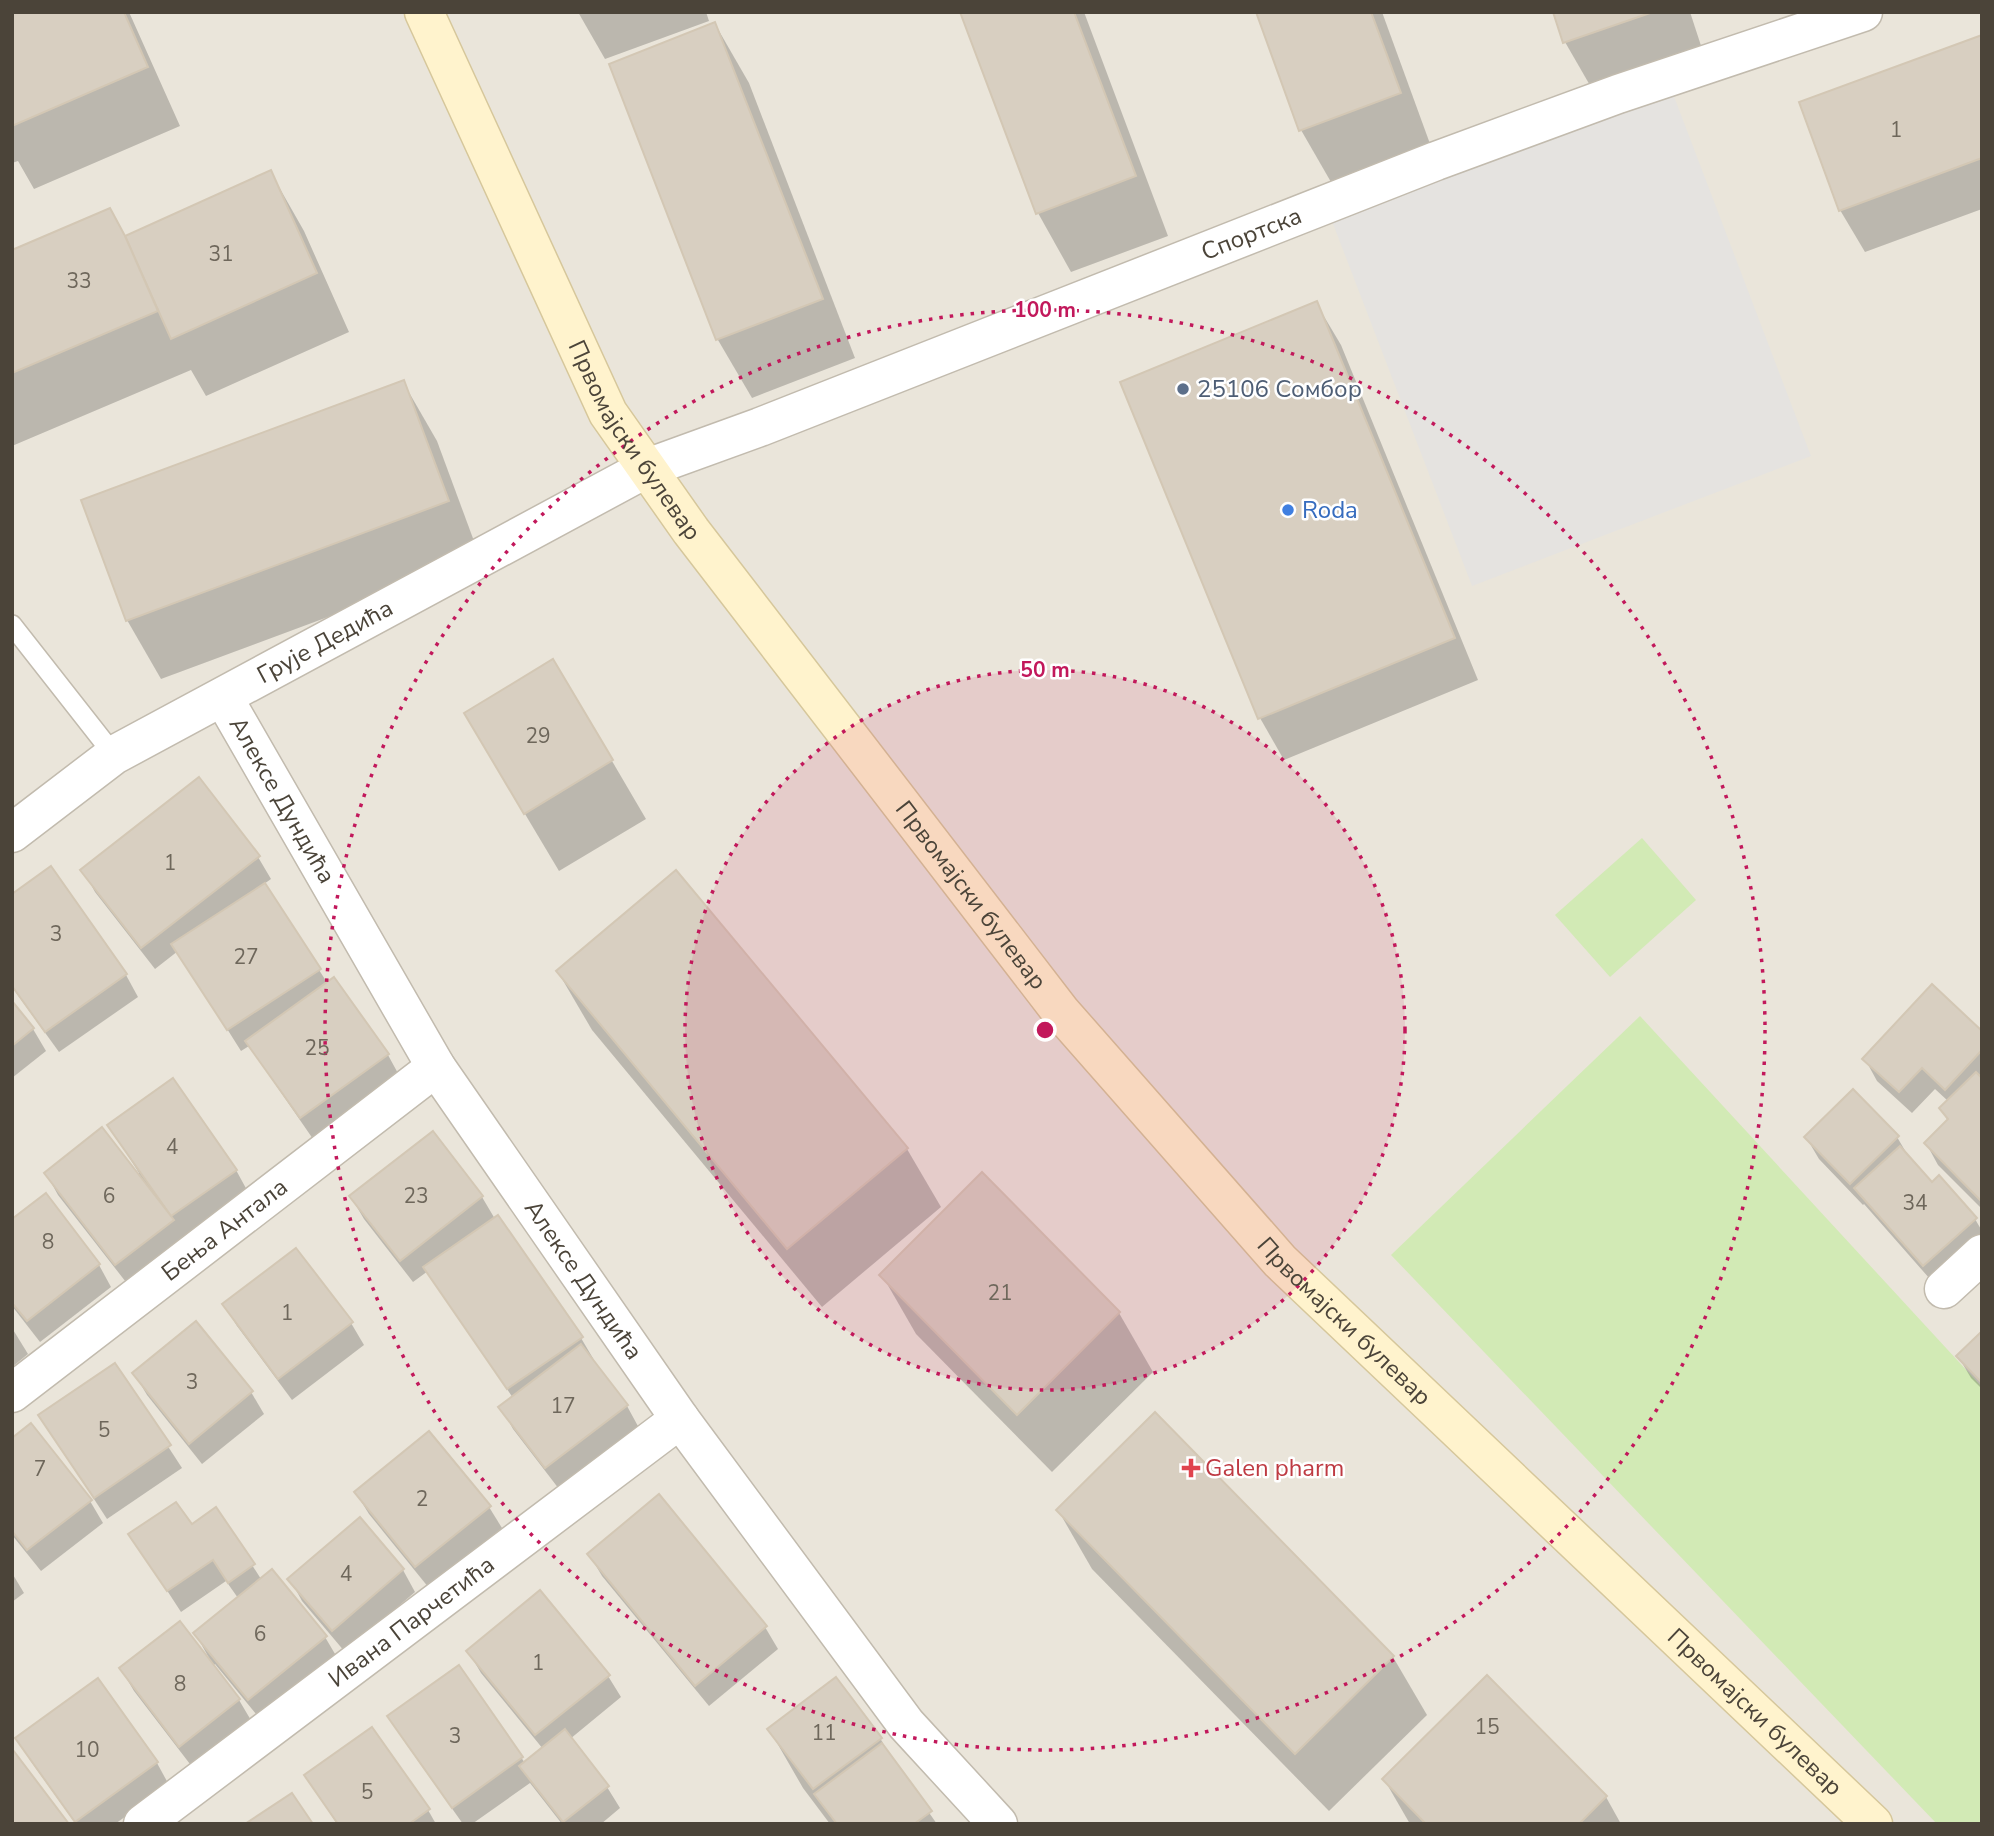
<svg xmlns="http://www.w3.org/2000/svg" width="1994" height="1836" viewBox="0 0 1994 1836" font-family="'Nunito Sans',sans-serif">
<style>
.residential{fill:#eae5da}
.green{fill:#d2eab5}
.parking{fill:#e5e3e0}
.shadow{fill:#0003}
.building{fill:#d8cfc1;stroke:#d3c7b4;stroke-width:2}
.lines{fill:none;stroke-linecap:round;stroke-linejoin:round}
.lane-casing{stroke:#c2bbae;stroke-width:22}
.street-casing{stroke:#c2bbae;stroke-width:41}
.secondary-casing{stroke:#d6c79b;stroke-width:41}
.lane{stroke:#fff;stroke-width:19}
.street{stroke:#fff;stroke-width:38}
.secondary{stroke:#fff3cd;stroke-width:38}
.ring{fill:none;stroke:#c2185b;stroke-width:3.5;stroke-dasharray:3.5 7}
.service-dot{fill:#5c6f8a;stroke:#fff;stroke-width:2.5}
.shop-dot{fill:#3f7fe0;stroke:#fff;stroke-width:2.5}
.health-dot{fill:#e0444e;stroke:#fff;stroke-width:2.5}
.labels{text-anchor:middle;stroke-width:5;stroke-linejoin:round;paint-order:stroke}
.number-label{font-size:21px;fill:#6e675b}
.street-label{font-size:24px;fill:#4b4439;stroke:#fff}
.service-label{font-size:24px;fill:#4e5e75;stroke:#fff;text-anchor:start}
.shop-label{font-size:24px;fill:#366cbe;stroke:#fff;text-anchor:start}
.health-label{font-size:24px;fill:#be3a42;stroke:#fff;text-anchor:start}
.centre{fill:#c2185b;stroke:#fff;stroke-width:3.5}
.ring-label{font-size:21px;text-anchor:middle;font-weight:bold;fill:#c2185b;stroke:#fff;stroke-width:5;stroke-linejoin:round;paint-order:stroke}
</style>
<rect width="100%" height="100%" fill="#f6f3ec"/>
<rect class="residential" x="12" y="12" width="1970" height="1812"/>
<g class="green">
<polygon points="1642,838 1696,900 1610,977 1555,915"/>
<polygon points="1640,1016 1982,1387 1982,1824 1937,1824 1391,1255"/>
</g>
<polygon class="parking" points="1670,86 1811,456 1472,586 1330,216"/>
<g class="shadow">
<polygon points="12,12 129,12 180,126 34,189 18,161 12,163"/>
<polygon points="578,12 706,12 709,21 605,59"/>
<polygon points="962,12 1084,12 1168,236 1071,272 1038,213"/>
<polygon points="1258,12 1382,12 1433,152 1335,189 1301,130"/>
<polygon points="1554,12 1690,12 1707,64 1599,101 1565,42"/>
<polygon points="715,24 749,83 855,358 752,398 718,340 611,65"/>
<polygon points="1982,37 1982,209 1865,252 1840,210"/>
<polygon points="271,173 304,231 349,332 206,396 191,370 12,446 12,252 125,238"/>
<polygon points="1316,303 1341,345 1478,680 1284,760 1260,718"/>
<polygon points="403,382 437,441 481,560 161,679 127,620"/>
<polygon points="612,761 646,819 559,871 500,772"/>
<polygon points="199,780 258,857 271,879 264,884 328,984 388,1055 400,1077 313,1139 249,1046 241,1051 178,951 155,969 95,892 83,870"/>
<polygon points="51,869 126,975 138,997 59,1052 12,987 12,896"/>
<polygon points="558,972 907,1149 941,1207 822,1307 592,1030"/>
<polygon points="12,1004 33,1029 46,1051 12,1078"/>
<polygon points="1982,1033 1982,1209 1938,1165 1926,1143 1948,1121 1941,1109 1948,1101 1935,1089 1912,1113 1877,1081 1865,1059"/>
<polygon points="109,1125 236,1170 248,1192 129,1286 58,1195 46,1173 139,1173"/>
<polygon points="1806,1137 1897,1137 1910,1159 1932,1184 1975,1219 1982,1231 1982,1246 1937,1287 1864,1204 1863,1205 1819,1159"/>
<polygon points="982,1175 1119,1313 1153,1372 1052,1472 916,1334 882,1275"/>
<polygon points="45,1196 99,1265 111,1287 40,1342 12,1306 12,1221"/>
<polygon points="351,1197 482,1197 495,1219 581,1338 594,1360 592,1361 627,1406 639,1428 559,1489 513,1429 501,1407 513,1398 428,1271 413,1282 364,1219"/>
<polygon points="224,1305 351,1323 364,1345 292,1400 237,1326"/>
<polygon points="12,1328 28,1354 12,1367"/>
<polygon points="1982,1334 1982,1389 1971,1378 1958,1356"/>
<polygon points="115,1365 182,1468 107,1519 40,1416"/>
<polygon points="134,1373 251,1392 264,1414 202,1464 147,1395"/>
<polygon points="12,1440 90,1501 103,1523 41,1571 12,1535"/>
<polygon points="356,1493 489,1507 502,1528 429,1588 369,1514"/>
<polygon points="659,1497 765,1627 778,1649 709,1706 602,1576 589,1554"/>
<polygon points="216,1509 261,1579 325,1637 338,1659 261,1720 215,1664 213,1666 239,1700 252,1722 193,1768 134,1691 121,1669 208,1659 209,1658 195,1633 238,1598 226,1581 181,1612 131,1535 191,1527"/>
<polygon points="1058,1510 1393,1657 1427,1715 1329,1811 1092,1569"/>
<polygon points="360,1520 403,1570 415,1592 345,1652 302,1601 290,1579"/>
<polygon points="12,1573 24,1593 12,1602"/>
<polygon points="468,1651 608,1676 621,1697 570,1739 607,1787 620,1808 601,1824 562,1824 530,1783 472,1824 463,1824 402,1738 389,1716 458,1667 525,1763 543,1749 481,1673"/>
<polygon points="1487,1677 1606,1797 1621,1824 1410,1824 1384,1779"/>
<polygon points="97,1681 157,1763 169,1785 115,1824 76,1824 30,1760 17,1738"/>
<polygon points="769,1729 880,1738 894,1763 937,1824 830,1824 803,1788"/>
<polygon points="306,1776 428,1810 436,1824 337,1824"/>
</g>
<g class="building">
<polygon points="12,12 124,12 148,67 12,126"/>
<polygon points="960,12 1074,12 1136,176 1036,214"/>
<polygon points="1256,12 1371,12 1401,93 1299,131"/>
<polygon points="1553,12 1653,12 1563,43"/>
<polygon points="715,22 823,299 716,340 609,64"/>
<polygon points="1982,35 1982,158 1839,211 1799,102"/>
<polygon points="271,170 317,273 171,339 125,236"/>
<polygon points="110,208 125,236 158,311 12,373 12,250"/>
<polygon points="1317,301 1455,638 1258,719 1120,382"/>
<polygon points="404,380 449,501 126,621 81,500"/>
<polygon points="553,659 613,760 524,814 464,713"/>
<polygon points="199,777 260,856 141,948 80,870"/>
<polygon points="51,866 127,974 45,1032 12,986 12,894"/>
<polygon points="676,870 908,1148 787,1249 556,971"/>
<polygon points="265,883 321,969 227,1030 171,944"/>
<polygon points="334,977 389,1054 300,1118 245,1041"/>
<polygon points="1932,984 1982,1031 1982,1050 1945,1090 1922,1068 1899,1092 1862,1059"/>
<polygon points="12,1001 34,1028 12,1046"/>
<polygon points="1976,1072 1982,1078 1982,1202 1924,1143 1948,1119 1939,1108"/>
<polygon points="173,1078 237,1170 171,1216 107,1125"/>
<polygon points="1853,1089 1899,1136 1850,1184 1804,1137"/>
<polygon points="102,1127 174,1220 115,1265 44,1173"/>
<polygon points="433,1131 483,1196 400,1261 349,1196"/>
<polygon points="1900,1146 1932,1182 1939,1175 1977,1218 1923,1266 1854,1188"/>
<polygon points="982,1172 1120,1312 1017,1415 879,1275"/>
<polygon points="46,1193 100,1264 27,1321 12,1303 12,1219"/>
<polygon points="498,1215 583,1337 507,1389 423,1267"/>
<polygon points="296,1248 353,1322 278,1379 222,1304"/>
<polygon points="196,1321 253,1391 189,1444 132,1373"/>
<polygon points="1982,1331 1982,1383 1956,1356"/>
<polygon points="581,1344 628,1405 545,1468 498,1407"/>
<polygon points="115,1363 171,1445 94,1498 38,1415"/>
<polygon points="1155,1412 1394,1656 1295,1754 1056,1510"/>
<polygon points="31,1423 92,1500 27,1550 12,1531 12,1438"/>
<polygon points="429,1431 491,1506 415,1567 354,1492"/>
<polygon points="659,1494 767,1626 695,1686 587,1554"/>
<polygon points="176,1502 192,1524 216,1507 255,1564 228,1583 213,1560 167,1591 128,1534"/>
<polygon points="360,1517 404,1569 332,1631 287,1579"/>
<polygon points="272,1569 327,1636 248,1700 193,1633"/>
<polygon points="540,1590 610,1675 535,1735 466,1651"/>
<polygon points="180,1621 240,1699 179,1747 119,1668"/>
<polygon points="459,1665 523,1757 452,1808 387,1716"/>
<polygon points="1487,1675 1607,1796 1579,1824 1426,1824 1382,1779"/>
<polygon points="836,1677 882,1738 813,1789 767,1729"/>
<polygon points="98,1678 158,1762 75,1822 15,1738"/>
<polygon points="372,1727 430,1809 409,1824 338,1824 304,1775"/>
<polygon points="565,1729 609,1786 563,1822 519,1766"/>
<polygon points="882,1743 932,1811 914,1824 837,1824 814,1794"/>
<polygon points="13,1750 69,1824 12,1824"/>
<polygon points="292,1793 313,1824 245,1824"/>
</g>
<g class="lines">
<g class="lane-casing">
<polyline id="lane" points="12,625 114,755"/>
</g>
<g class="street-casing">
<g id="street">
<path id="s1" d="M223,697L436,1067L680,1419L906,1724L998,1824"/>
<path id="s2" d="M12,833L114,755L647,468L760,427L1436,161L1618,94L1863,12"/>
<polyline points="1944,1289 1982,1254"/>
<path id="s3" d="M12,1393L436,1067"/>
<path id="s4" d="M143,1824L680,1419"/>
</g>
</g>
<g class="secondary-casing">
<g id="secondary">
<path id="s5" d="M424,12L608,413L691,531L1061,1012L1280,1261L1873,1824"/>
</g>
</g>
<use href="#lane" class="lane"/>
<use href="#street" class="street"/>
<use href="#secondary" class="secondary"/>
</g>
<circle cx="1045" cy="1030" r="360" fill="#c2185b" fill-opacity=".12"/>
<g class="ring">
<circle cx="1045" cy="1030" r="360"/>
<circle cx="1045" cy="1030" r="720"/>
</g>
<circle class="service-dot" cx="1183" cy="389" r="7"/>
<circle class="shop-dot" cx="1288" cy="510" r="7"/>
<path class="health-dot" d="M1187.5 1457.5h7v7h7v7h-7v7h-7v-7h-7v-7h7z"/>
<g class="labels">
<g class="number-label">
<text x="1896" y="137">1</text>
<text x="221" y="261">31</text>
<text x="79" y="288">33</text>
<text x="538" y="743">29</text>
<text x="170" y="870">1</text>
<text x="56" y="941">3</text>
<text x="246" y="964">27</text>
<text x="317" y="1055">25</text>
<text x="172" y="1154">4</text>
<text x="109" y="1203">6</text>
<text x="416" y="1203">23</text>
<text x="1915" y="1210">34</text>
<text x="48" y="1249">8</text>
<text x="1000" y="1300">21</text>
<text x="287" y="1320">1</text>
<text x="192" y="1389">3</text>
<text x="563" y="1413">17</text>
<text x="104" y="1437">5</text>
<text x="40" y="1476">7</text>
<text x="422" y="1506">2</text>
<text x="346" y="1581">4</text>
<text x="260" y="1641">6</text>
<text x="538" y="1670">1</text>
<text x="180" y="1691">8</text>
<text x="1487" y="1734">15</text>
<text x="824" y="1740">11</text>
<text x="455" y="1743">3</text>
<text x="87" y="1757">10</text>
<text x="367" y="1799">5</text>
</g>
<g class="street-label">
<text dy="8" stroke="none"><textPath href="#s2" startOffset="1382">Спортска</textPath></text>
<text dy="8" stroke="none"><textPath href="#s5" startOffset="478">Првомајски булевар</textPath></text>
<text dy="8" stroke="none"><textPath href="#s2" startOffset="368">Грује Дедића</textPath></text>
<text dy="8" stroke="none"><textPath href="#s1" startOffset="119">Алексе Дундића</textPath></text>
<text dy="8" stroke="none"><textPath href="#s5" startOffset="1045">Првомајски булевар</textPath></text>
<text dy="8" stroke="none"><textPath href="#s3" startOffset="268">Бења Антала</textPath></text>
<text dy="8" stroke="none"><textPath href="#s1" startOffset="686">Алексе Дундића</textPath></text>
<text dy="8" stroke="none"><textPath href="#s5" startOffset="1612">Првомајски булевар</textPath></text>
<text dy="8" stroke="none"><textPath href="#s4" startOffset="336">Ивана Парчетића</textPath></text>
<text dy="8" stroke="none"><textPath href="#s5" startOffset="2179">Првомајски булевар</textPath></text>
</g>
<g class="service-label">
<text x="1197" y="397">25106 Сомбор</text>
</g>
<g class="shop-label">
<text x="1302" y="518">Roda</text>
</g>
<g class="health-label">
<text x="1205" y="1476">Galen pharm</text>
</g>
</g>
<circle cx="1045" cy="1030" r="10" class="centre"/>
<g class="ring-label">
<text x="1045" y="317">100 m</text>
<text x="1045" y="677">50 m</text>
</g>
<rect width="1994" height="1836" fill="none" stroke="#4b4439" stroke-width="28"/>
</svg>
